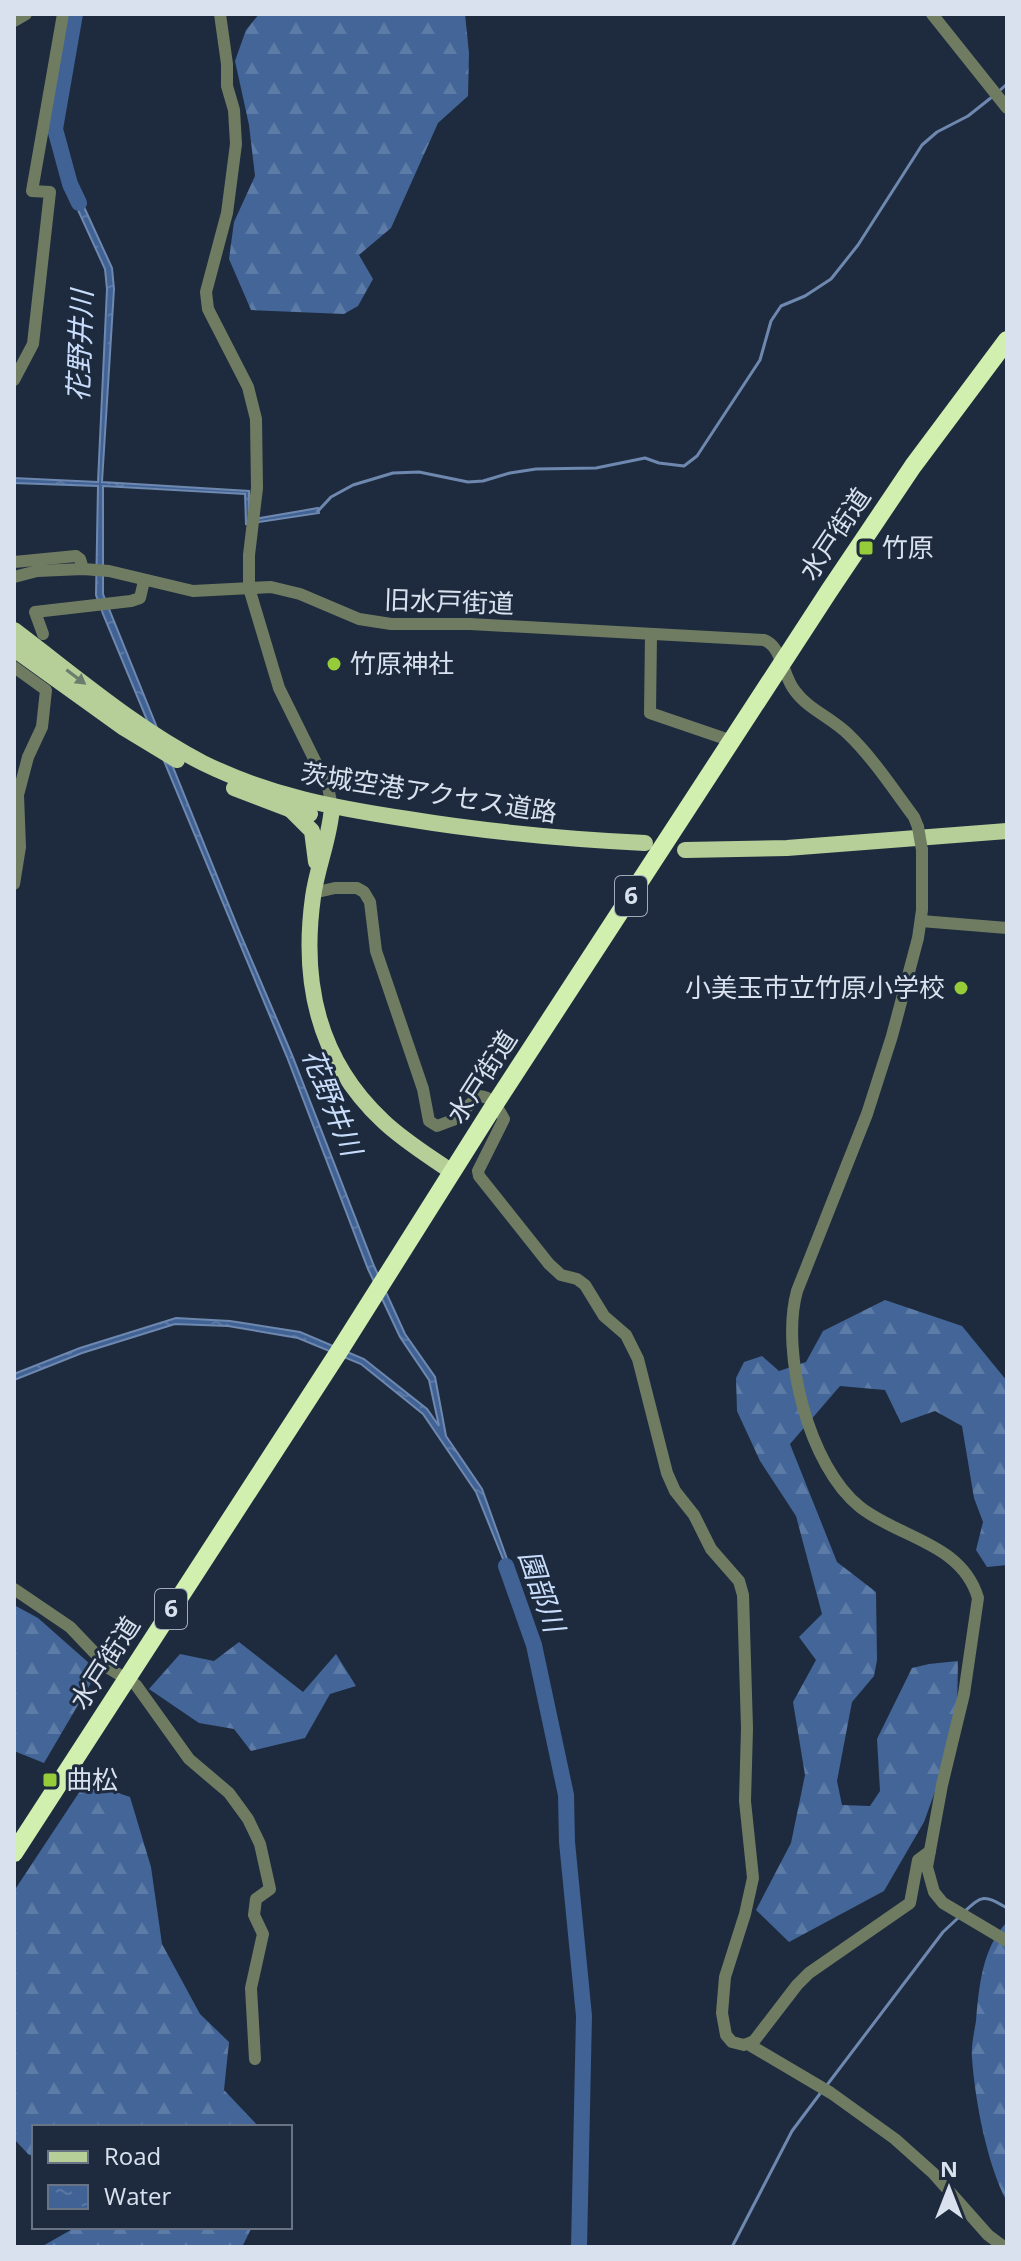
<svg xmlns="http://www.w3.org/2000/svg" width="1021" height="2261" viewBox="0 0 1021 2261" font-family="'Open Sans','Noto Sans JP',sans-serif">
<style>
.forest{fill:url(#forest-firs)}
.water{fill:url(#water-ripples);stroke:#6e88af;stroke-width:2}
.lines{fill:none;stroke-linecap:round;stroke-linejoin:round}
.stream{stroke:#6e88af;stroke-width:3}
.river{stroke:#406295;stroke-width:16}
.minor{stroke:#707c62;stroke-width:12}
.major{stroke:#b6ce98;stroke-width:16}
.highway{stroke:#d1efae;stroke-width:18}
.minor-bridge{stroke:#707c62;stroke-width:12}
.oneway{fill:#6a7c6b}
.poi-dot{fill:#96cc3a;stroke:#1e2b3e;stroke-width:3}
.labels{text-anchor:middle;stroke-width:6;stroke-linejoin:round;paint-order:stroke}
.shield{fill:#1e2b3e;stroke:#a0aab8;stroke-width:2}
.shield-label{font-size:24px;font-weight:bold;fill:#d8e1ed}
.street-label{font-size:26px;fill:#d8e1ed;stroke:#1e2b3e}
.poi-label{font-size:26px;fill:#d8e1ed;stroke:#1e2b3e;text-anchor:start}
.water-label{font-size:28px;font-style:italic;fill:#c8ddfc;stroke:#1e2b3e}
</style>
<defs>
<pattern id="forest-firs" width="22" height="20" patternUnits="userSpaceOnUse" patternTransform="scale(2)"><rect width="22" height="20" fill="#436598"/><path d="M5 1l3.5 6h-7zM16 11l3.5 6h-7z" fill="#5d7ba7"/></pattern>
<pattern id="water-ripples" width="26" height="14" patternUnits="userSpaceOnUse" patternTransform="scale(2)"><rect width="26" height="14" fill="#406295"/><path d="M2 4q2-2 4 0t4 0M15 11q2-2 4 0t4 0" fill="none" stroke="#5b78a4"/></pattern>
</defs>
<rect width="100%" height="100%" fill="#1e2b3e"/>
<g class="forest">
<polygon points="259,14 465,14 469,53 468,96 438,123 391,228 359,255 373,279 358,306 344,314 251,310 229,259 234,222 255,176 249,125 235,61 246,30"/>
<polygon points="885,1300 962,1326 1007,1381 1007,1565 987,1567 976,1550 983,1522 974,1498 962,1426 935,1411 901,1423 885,1390 840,1386 790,1444 837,1562 876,1592 877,1660 874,1676 852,1702 837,1781 842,1805 870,1806 880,1791 877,1739 912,1668 929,1664 958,1661 957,1714 949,1753 924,1822 884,1891 789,1942 756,1910 791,1843 805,1775 793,1702 816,1660 799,1637 822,1614 796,1516 760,1461 737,1411 736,1378 744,1362 762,1356 779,1371 806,1362 823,1331"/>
<polygon points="14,1605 38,1618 98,1671 44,1763 14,1751"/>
<polygon points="239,1642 303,1692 336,1654 356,1686 330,1694 305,1738 251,1751 234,1729 199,1723 149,1689 180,1654 214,1661"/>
<polygon points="86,1782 130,1797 151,1867 162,1944 200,2014 229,2042 224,2090 259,2127 34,2127 34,2156 29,2155 14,2139 14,1891"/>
<path d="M1007,1922V2202C987,2164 975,2101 972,2058C971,2046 974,2033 976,2021C979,1987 982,1948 1007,1922Z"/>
<polygon points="76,2227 252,2227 242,2247 41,2247"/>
</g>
<polygon class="water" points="73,183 112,268 114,289 102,482 249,491 249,520 318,508 319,513 246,524 245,494 103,486 103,594 240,933 292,1055 374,1266 405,1334 435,1377 446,1436 482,1489 537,1643 476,1492 423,1414 361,1364 298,1338 228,1326 175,1324 82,1353 14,1380 14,1374 80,1348 176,1318 230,1321 300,1332 364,1359 427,1409 439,1426 429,1380 400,1337 368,1269 287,1057 103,614 96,595 98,486 14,483 14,478 98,482 107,289 105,269 67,186"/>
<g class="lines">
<g class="stream">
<polyline points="998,92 1007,84"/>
<polyline points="318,511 331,497 353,485 393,473 419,472 468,482 483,481 510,473 536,469 596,468 645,458 659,463 684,466 697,456 760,360 771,321 781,306 805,296 831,279 858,245 922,145 937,132 968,116 992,97"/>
<path d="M963,1913C983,1894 984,1895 1007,1908"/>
<polyline points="827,2085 943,1932 958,1918"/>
<polyline points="732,2247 792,2131 822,2091"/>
</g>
<g class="river">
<polyline points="75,14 55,129 70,184 79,203"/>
<polyline points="506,1566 534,1645 566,1795 567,1842 584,2016 579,2247"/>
</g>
<g class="minor">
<polyline points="220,14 227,64 227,86 234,110 236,144 227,213 206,292 208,309 248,387 256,419 257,488 249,555 249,588 279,688 328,787 332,807"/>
<polyline points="932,14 1007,108"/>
<polyline points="14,21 26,14"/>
<polyline points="14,380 33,344 50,192 32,191 63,14"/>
<polyline points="14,562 76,556 80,559 83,569"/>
<path d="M14,577L37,571L83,569L109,571L193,591L271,587L300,594L359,619L391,624H470L764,640C782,646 783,677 795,691C808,709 832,718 848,734C873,758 893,789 914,817L918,827"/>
<polyline points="43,634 35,612 131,601 140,598 144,581"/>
<polyline points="651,634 650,713 732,741"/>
<polyline points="14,667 46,690 42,727 28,757 18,795 20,847 14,884"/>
<path d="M922,850V910L918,938L892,1036L867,1114L797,1291C780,1352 809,1467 860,1507C899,1538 962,1543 978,1598L964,1694L942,1785L927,1867L934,1892L943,1903L1007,1941"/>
<path d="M313,893L335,888H357L364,892L370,902L376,951L423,1089L429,1121L437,1126L453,1120L479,1096C493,1097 497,1107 504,1119L478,1171L479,1176L549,1264L561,1275L577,1279L585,1285L604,1316L626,1335L638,1359L667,1473L675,1491L694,1515L711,1549L739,1581L743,1595L747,1728L745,1801L753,1878L745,1914L725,1977L722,2013L726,2035L732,2042L744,2045L754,2041L797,1985L809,1973L910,1903L918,1860L930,1851"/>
<polyline points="921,921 1007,928"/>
<polyline points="14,1589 70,1627 110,1669 136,1685 189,1759 229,1793 248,1819 260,1844 270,1889 256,1899 254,1915 263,1934 251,1988 255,2059"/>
<polyline points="748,2044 831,2093 895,2139 933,2173 988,2235 1004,2247"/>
</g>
<g class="major">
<path d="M14,630C75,676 135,728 203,763C270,796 335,808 408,819C487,832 565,839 645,843"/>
<polyline points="14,649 124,728 177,760"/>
<polyline points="234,788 289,809 310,814"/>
<path d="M332,807C330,838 317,867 313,897C301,983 318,1060 383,1121C404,1141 429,1156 452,1172"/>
<polyline points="291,810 312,831 316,862"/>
<polyline points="685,850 787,848 1007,831"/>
</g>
<polyline class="highway" points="14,1853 338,1353 495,1104 829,591 913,466 1007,340"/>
<polyline class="minor-bridge" points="918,827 922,850"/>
</g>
<defs><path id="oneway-solid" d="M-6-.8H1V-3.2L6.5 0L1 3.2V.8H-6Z" transform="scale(2)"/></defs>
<use class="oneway" href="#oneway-solid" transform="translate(76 677) rotate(37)"/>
<g class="poi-dot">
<rect x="858" y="540" width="16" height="16" rx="4"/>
<circle cx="334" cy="664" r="8"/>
<circle cx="961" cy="988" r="8"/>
<rect x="42" y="1772" width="16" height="16" rx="4"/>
</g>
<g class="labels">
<g class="shield">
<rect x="615" y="876" width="32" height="40" rx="6"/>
<rect x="155" y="1589" width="32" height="40" rx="6"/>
</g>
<g class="shield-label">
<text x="631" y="904">6</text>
<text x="171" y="1617">6</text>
</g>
<g class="street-label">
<text transform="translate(835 534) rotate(-56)" y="9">水戸街道</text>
<text transform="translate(449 602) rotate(2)" y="9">旧水戸街道</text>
<text transform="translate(429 793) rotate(9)" y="9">茨城空港アクセス道路</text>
<text transform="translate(482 1077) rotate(-57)" y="9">水戸街道</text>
<text transform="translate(105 1663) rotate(-57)" y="9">水戸街道</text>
</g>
<g class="poi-label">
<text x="882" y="557">竹原</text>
<text x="350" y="673">竹原神社</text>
<text x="945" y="997" text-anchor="end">小美玉市立竹原小学校</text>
<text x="66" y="1789">曲松</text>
</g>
<g class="water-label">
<text transform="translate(80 346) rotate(-88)" y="10">花野井川</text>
<text transform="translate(332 1102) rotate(68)" y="10">花野井川</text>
<text transform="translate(542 1591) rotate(71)" y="10">園部川</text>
</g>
</g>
<rect width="1021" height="2261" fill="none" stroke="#d8e1ed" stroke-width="32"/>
<rect x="32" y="2125" width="260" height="104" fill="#1e2b3e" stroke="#687484" stroke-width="2"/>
<rect x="48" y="2151" width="40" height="12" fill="#b6ce98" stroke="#687484" stroke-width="2"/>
<text x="104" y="2165" font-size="24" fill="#d8e1ed">Road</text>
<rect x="48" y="2185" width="40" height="24" fill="url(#water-ripples)" stroke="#687484" stroke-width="2"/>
<text x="104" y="2205" font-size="24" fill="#d8e1ed">Water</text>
<g transform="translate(949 2189)" stroke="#1e2b3e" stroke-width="6" paint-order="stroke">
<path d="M0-6L14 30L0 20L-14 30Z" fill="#d8e1ed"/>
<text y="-12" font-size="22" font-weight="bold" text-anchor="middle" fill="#d8e1ed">N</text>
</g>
</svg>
